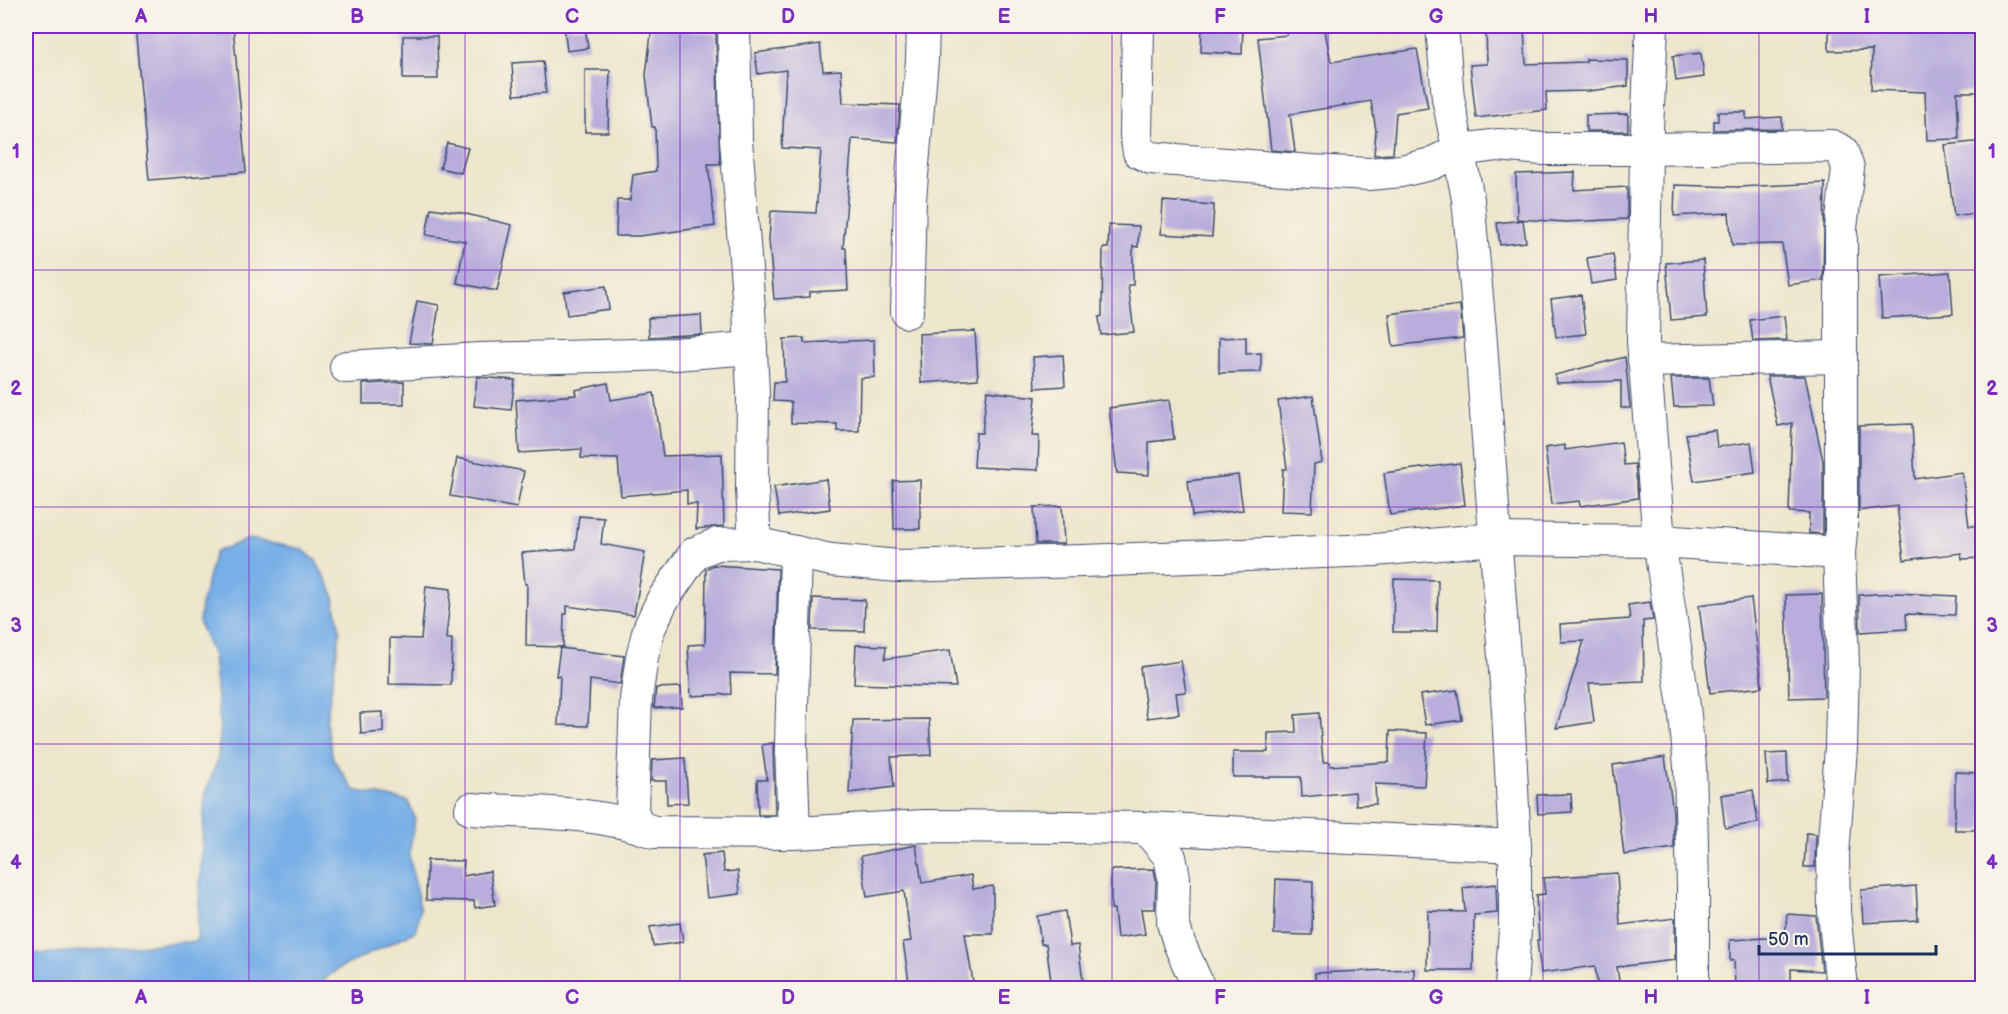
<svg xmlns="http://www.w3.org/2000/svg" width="2008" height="1014" viewBox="0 0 2008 1014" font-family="'Balsamiq Sans',sans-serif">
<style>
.water{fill:#77afe7;stroke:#496fa2;stroke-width:1.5}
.building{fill:#b8addc}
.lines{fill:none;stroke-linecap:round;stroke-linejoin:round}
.minor-casing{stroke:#3b4a6e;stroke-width:34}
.minor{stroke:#fff;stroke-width:32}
.grid{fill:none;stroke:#7b2cbf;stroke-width:1.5;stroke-opacity:0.55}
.neatline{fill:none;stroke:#7b2cbf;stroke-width:2}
.grid-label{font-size:20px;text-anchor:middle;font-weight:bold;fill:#7b2cbf}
</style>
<rect width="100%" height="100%" fill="#f7f3e8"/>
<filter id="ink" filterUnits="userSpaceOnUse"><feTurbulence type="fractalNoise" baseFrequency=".0167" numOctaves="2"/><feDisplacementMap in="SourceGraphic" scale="12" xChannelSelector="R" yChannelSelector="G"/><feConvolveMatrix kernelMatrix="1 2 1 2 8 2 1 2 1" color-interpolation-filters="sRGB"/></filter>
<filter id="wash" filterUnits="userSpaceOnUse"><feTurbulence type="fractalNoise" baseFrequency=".008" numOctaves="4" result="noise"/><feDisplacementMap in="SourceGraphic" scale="24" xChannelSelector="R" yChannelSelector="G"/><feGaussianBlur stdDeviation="1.35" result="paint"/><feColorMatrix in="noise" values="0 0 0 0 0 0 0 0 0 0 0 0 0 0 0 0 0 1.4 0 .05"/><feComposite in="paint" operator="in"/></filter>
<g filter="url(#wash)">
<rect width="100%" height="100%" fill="#eee6cc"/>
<polygon class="water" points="249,539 302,549 316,561 333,593 340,632 326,723 333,759 354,790 408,801 415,818 409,855 420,908 416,931 338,969 325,979 321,988 26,988 26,952 43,954 197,941 205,794 218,759 220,730 213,656 199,622 201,605 215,552"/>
<g id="blocks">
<g class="building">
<polygon points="135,26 233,26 246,172 149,180"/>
<polygon points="564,26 585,26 588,48 567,51"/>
<polygon points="652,26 716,33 720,164 708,164 715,226 639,236 616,236 617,200 630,200 633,175 656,171 655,127 652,127 646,75"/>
<polygon points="1202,26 1243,26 1242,54 1201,52"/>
<polygon points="1296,26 1324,26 1331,62 1417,49 1428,108 1396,113 1393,154 1374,155 1376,130 1371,101 1290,114 1295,152 1271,150 1258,38 1287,35 1285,28"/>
<polygon points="1829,26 1983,26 1983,92 1957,92 1959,139 1927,140 1925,92 1871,90 1872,50 1829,51"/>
<polygon points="1524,28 1526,64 1586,62 1586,59 1628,60 1628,86 1589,91 1546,92 1547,110 1476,118 1470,65 1487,64 1486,30"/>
<polygon points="403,36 437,36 438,79 403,79"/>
<polygon points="820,44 823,71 841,70 843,103 900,105 897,142 852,139 843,248 846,248 848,290 810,292 810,297 774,299 769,240 771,211 816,213 821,150 782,148 786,70 758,74 755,53"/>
<polygon points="1701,53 1704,77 1676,81 1673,56"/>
<polygon points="543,61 546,93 514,95 512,63"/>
<polygon points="585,70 610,70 608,132 585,132"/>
<polygon points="1718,112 1746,112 1746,119 1782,117 1782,129 1714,130 1714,121 1718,121"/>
<polygon points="1628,114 1628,131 1586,131 1586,115"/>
<polygon points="1983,141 1983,212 1954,216 1945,145"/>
<polygon points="447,143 468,148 461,173 440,168"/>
<polygon points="1575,172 1574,190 1627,187 1627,219 1566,222 1517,219 1516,174"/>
<polygon points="1825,183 1823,280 1788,285 1782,244 1732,245 1729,213 1674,216 1675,185 1737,187"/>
<polygon points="1163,201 1214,205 1212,237 1161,234"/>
<polygon points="431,208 458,212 512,225 497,291 457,283 465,241 426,235"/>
<polygon points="1523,220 1526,242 1500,245 1497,223"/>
<polygon points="1109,225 1139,226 1138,247 1133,246 1133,285 1128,285 1134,332 1101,335 1099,317 1102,316 1103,248 1108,248"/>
<polygon points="1613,254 1617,280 1591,284 1587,258"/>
<polygon points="1703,260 1707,317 1671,320 1666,263"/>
<polygon points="1950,272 1953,314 1882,318 1879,277"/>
<polygon points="606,286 609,309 567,315 564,292"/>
<polygon points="1581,295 1586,334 1556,337 1551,299"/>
<polygon points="417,301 439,305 433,344 409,343"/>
<polygon points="1460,305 1463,338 1393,346 1389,314"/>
<polygon points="701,315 702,334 649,337 648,318"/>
<polygon points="1784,316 1787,340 1753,341 1750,320"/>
<polygon points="975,331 978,379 921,383 919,334"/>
<polygon points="1246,337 1246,354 1261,353 1261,372 1219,373 1219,338"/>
<polygon points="804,338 804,343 874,340 875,377 860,378 859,431 837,431 837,424 791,423 791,402 773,401 774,382 785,382 784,339"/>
<polygon points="1063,355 1065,386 1035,388 1033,357"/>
<polygon points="1625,357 1630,408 1621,408 1621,381 1556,383 1555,375"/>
<polygon points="1767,376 1805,376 1823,461 1823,534 1809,533 1809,513 1789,512 1792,423 1778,426"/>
<polygon points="477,377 515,380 511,410 474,406"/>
<polygon points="1671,378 1709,378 1713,406 1674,407"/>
<polygon points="404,382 404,404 363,404 363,384"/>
<polygon points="608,383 611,400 654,393 663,456 722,454 724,526 696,529 697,504 687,504 687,490 621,496 618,459 581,458 582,449 519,453 516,400 576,395 575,390"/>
<polygon points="987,391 1036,397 1032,436 1039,436 1038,470 974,467 976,433 982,433"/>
<polygon points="1313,396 1322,462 1314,464 1312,512 1281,511 1283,469 1287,469 1278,401"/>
<polygon points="1169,400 1174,439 1149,442 1149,475 1117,473 1109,408"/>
<polygon points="1912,424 1915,479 1962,472 1969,526 1983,526 1983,558 1962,559 1961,553 1904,560 1897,506 1859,511 1859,426"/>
<polygon points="1715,430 1717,447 1751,442 1755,472 1694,481 1686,434"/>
<polygon points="1621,442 1624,465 1635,464 1638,498 1580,506 1579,501 1552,504 1545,448 1565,445 1565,450"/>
<polygon points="457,458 524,471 517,508 450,496"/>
<polygon points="1460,463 1465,505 1390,515 1384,473"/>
<polygon points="1238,475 1243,510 1192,516 1188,481"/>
<polygon points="826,479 830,509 779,516 774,487"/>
<polygon points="920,480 920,529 894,529 893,481"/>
<polygon points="1062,506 1064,544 1036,544 1034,507"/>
<polygon points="579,516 604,518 601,544 645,552 634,615 567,606 567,614 564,614 563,647 526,646 527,584 525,584 522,553 575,549"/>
<polygon points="713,565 778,569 775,674 730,673 731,694 691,696 688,645 705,644 706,569"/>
<polygon points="1394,579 1438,580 1437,632 1393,632"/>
<polygon points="426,586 451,589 446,639 452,639 451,685 389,684 390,638 421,639"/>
<polygon points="1896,593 1956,596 1955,615 1906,614 1907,629 1860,632 1859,595"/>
<polygon points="1822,594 1824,697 1789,698 1786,595"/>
<polygon points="813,598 865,600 864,631 812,630"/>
<polygon points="1751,598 1762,687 1710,693 1699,605"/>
<polygon points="1650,602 1653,620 1643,621 1644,681 1589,683 1594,722 1556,728 1584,641 1561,642 1560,624 1630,619 1628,605"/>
<polygon points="856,645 886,646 885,659 950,650 956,687 854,684"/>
<polygon points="560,648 624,656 620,684 590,680 588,726 558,725 560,676 556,676"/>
<polygon points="1181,661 1186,692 1176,693 1179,714 1147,718 1140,667"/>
<polygon points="681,687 682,707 654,708 656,688"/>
<polygon points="1457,690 1462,720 1425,725 1420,695"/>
<polygon points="383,712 383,732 361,734 360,713"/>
<polygon points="1319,713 1323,762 1330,762 1330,766 1389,762 1390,731 1427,733 1424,786 1375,784 1376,804 1356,805 1355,792 1302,797 1301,777 1233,777 1233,752 1268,752 1268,733 1296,732 1295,715"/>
<polygon points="929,719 931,755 891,757 894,787 849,793 853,720"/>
<polygon points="773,743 775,815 758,815 757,780 767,780 762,745"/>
<polygon points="1787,753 1788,782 1768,784 1766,754"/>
<polygon points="1665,757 1673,811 1674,848 1624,855 1613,765"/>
<polygon points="685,758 688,803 667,804 666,781 651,781 652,760"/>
<polygon points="1955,772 1983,773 1983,830 1955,830"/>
<polygon points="1753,790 1758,823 1725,828 1721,795"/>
<polygon points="1571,794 1572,812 1538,814 1537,795"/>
<polygon points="1806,833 1816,834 1815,867 1804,867"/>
<polygon points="916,845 922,883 971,875 973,889 993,886 993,934 965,934 974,988 910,988 903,942 911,941 904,891 867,897 861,856"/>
<polygon points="722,853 724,872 738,871 740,894 707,898 702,855"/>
<polygon points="427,860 464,861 463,876 490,871 495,905 475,908 474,901 426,900"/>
<polygon points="1154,869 1156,879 1155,909 1141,909 1145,934 1117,938 1114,909 1111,909 1111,870"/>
<polygon points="1617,873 1620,925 1675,918 1675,960 1617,967 1620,988 1598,988 1595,966 1541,973 1537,940 1539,940 1536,895 1545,894 1543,878"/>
<polygon points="1276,879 1313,881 1312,935 1274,934"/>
<polygon points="1496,884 1497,913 1474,915 1473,970 1427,970 1428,911 1465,912 1463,888"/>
<polygon points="1916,886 1918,920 1863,923 1861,890"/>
<polygon points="1065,911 1070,946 1078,945 1084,988 1052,988 1046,944 1041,944 1037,916"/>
<polygon points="1787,914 1816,916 1822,971 1791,969 1791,988 1735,988 1734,960 1730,961 1730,940 1785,937"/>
<polygon points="680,923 683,942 653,946 650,927"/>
<polygon points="1414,969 1414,988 1316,988 1315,973"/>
</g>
</g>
</g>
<g filter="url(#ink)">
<use href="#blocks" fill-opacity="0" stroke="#3b4a6e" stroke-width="1.5"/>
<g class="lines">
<g class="minor-casing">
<g id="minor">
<polyline points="734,26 736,140 749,309 753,393 752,488 755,543"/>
<polyline points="1138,26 1136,135 1139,152 1151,158 1311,171 1369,174 1401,171 1431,164 1459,150 1498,145 1543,149 1646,149 1832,146 1842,151 1848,168 1841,228 1841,532 1839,553 1843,664 1841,748 1833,854 1834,912 1842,988"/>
<polyline points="1442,26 1448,98 1468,199 1480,330 1508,711 1515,846 1515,929 1511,988"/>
<polyline points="1652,26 1646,149 1643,341 1659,541 1684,706 1690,766 1693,886 1693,988"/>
<polyline points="907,312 910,199 922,60 923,26"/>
<polyline points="1644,361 1840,357"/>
<polyline points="346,367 480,359 675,354 751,348"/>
<path d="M471,809C531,813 597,810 654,832L794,833L925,826L1069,827L1146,828L1515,846"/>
<polyline points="638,826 632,810 636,699 642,657 649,629 662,601 695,553 717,544 755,543 831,560 899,566 1083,561 1375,550 1494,539 1659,541 1839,553"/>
<polyline points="1146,828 1170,857 1174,877 1173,923 1179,943 1199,988"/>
<polyline points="794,833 791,745 796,552"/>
</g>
</g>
<use href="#minor" class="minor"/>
</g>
</g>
<path class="grid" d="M249,26V988M465,26V988M680,26V988M896,26V988M1112,26V988M1328,26V988M1543,26V988M1759,26V988M26,270H1982M26,507H1982M26,744H1982"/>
<rect width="2008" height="1014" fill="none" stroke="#f7f3e8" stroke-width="66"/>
<path d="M1759 945v9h177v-9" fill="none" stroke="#1b2f5e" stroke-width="3"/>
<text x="1768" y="945" font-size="18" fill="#1b2f5e" stroke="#f7f3e8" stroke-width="4.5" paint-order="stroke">50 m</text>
<rect x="33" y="33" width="1942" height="948" class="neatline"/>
<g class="grid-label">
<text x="141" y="23">A</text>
<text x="357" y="23">B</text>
<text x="572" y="23">C</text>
<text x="788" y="23">D</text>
<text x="1004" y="23">E</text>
<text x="1220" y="23">F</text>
<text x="1436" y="23">G</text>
<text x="1651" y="23">H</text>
<text x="1867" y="23">I</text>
<text x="16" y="158">1</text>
<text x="1992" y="158">1</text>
<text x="16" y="395">2</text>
<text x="1992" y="395">2</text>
<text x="16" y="632">3</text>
<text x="1992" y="632">3</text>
<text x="16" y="869">4</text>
<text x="1992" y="869">4</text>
<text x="141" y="1004">A</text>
<text x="357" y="1004">B</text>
<text x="572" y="1004">C</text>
<text x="788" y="1004">D</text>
<text x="1004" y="1004">E</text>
<text x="1220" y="1004">F</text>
<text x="1436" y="1004">G</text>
<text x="1651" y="1004">H</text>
<text x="1867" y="1004">I</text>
</g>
</svg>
